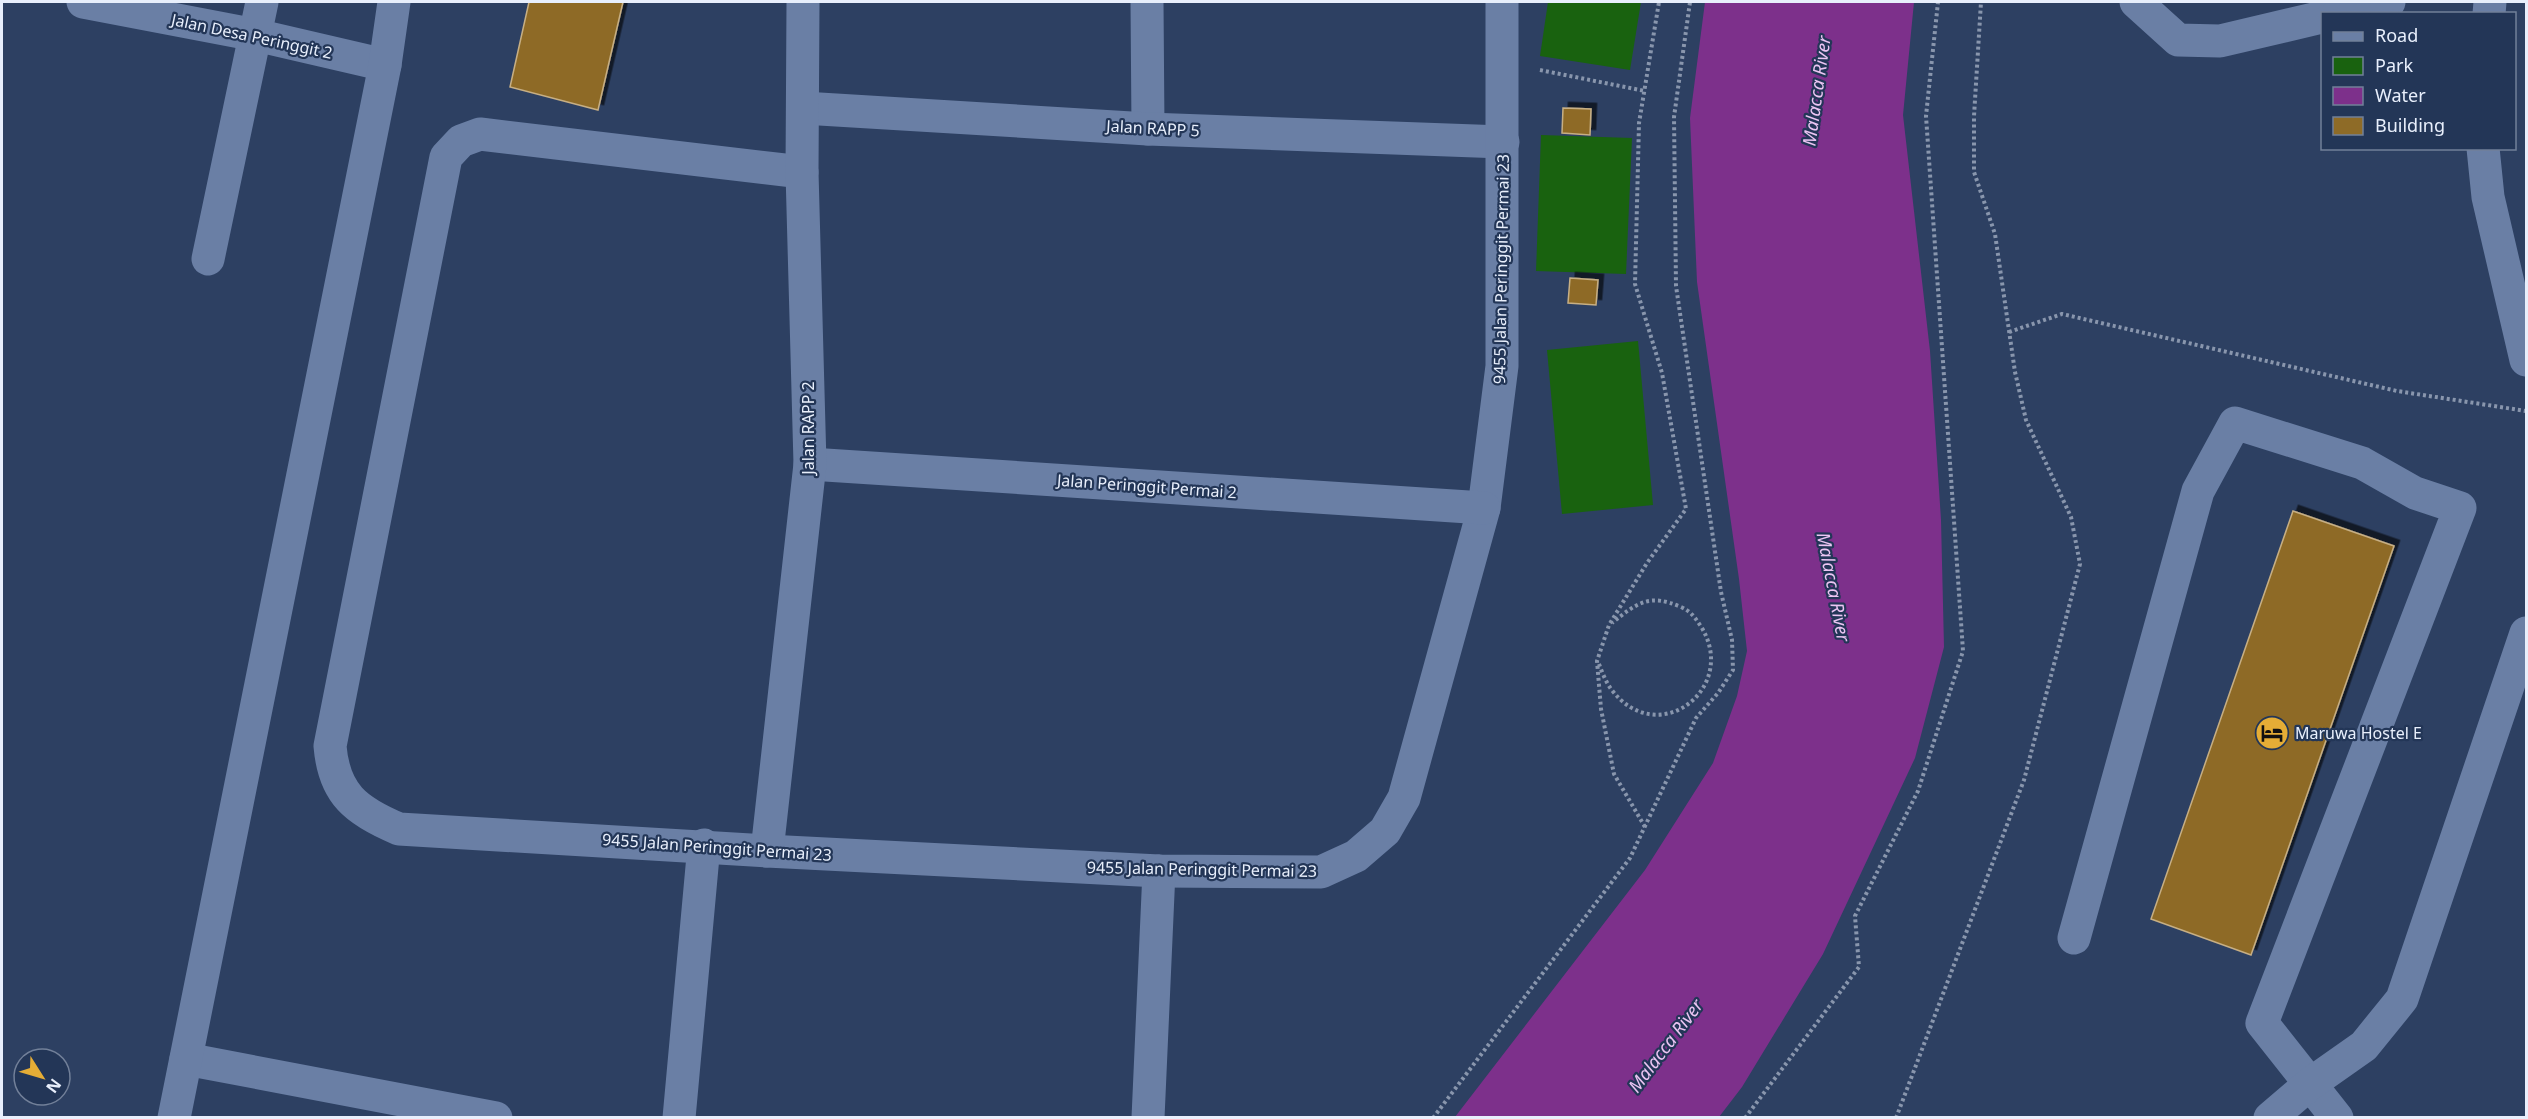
<svg xmlns="http://www.w3.org/2000/svg" width="2528" height="1119" viewBox="0 0 2528 1119" font-family="'Noto Sans',sans-serif">
<style>
.green{fill:#19620f}
.water{fill:#7d308b}
.building{fill:#8e6b27;stroke:#c7af84;stroke-width:1.5;filter:url(#shadow)}
.lines{fill:none;stroke-linecap:round;stroke-linejoin:round}
.path{stroke:#8996ad;stroke-width:4;stroke-dasharray:3 3;stroke-linecap:butt}
.minor{stroke:#6a7fa5;stroke-width:33}
.labels{text-anchor:middle;stroke-width:4.5;stroke-linejoin:round;paint-order:stroke}
.street-label{font-size:16px;fill:#e8effc;stroke:#233657}
.poi-label{font-size:16px;fill:#e8effc;stroke:#233657;text-anchor:start}
.water-label{font-size:18px;font-style:italic;fill:#ecc5f3;stroke:#233657}
</style>
<defs>
<filter id="shadow"><feDropShadow dx="5.5" dy="-5.5" stdDeviation="0" flood-color="#0009"/></filter>
</defs>
<rect width="100%" height="100%" fill="#2d4062"/>
<g class="green">
<polygon points="1548,2 1641,2 1630,70 1540,56"/>
<polygon points="1541,135 1632,138 1626,274 1536,271"/>
<polygon points="1638,341 1653,505 1562,514 1547,350"/>
</g>
<polygon class="water" points="1705,2 1914,2 1903,115 1930,351 1941,520 1944,647 1915,758 1823,954 1742,1087 1719,1117 1455,1117 1645,870 1713,763 1737,696 1747,651 1739,579 1697,282 1690,118"/>
<g class="building">
<polygon points="529,2 623,2 598,110 510,87"/>
<polygon points="1563,108 1591,109 1590,135 1562,133"/>
<polygon points="1570,278 1598,280 1596,305 1568,303"/>
<polygon points="2293,511 2394,546 2251,955 2151,919"/>
</g>
<g class="lines">
<g class="path">
<polyline points="1540,70 1645,91"/>
<polyline points="2009,332 2062,314 2397,391 2526,411"/>
<path d="M1599,664C1602,672 1606,682 1611,689C1658,752 1741,687 1700,625C1694,616 1690,611 1681,607C1649,593 1637,603 1612,623"/>
<polyline points="1645,827 1614,774 1601,709 1597,661 1609,625 1647,563 1686,509 1662,373 1635,284 1639,123 1659,2"/>
<polyline points="1433,1118 1630,858 1696,718 1718,693 1733,670 1732,640 1721,592 1676,286 1674,117 1690,2"/>
<polyline points="1745,1118 1859,967 1855,916 1918,791 1963,651 1926,116 1938,2"/>
<polyline points="1896,1118 2024,780 2080,564 2071,517 2026,420 2015,372 1995,234 1974,172 1974,116 1981,2"/>
</g>
<g class="minor">
<polyline points="83,2 256,35 385,65"/>
<polyline points="1147,2 1148,129"/>
<polyline points="2136,2 2178,40 2220,41 2322,17"/>
<polyline points="2338,14 2389,2"/>
<polyline points="2489,14 2490,2"/>
<polyline points="803,108 1148,129 1503,142"/>
<polyline points="2483,148 2488,197 2526,360"/>
<path d="M802,172L480,134L461,141L446,157L330,746C334,794 356,811 399,829L767,851L1159,871L1321,872L1356,856L1385,831L1404,798L1484,508L1502,366V2"/>
<polyline points="208,259 262,2"/>
<polyline points="810,464 1484,508"/>
<polyline points="767,851 810,464 802,172 803,2"/>
<polyline points="2074,938 2198,491 2235,423 2362,463 2415,493 2460,508 2262,1023 2337,1118"/>
<polyline points="186,1059 496,1118"/>
<polyline points="174,1118 385,65 394,2"/>
<polyline points="679,1118 704,845"/>
<polyline points="1148,1118 1159,871"/>
<polyline points="2270,1118 2310,1084 2364,1046 2402,999 2526,633"/>
</g>
</g>
<defs>
<g id="hotel-disc" transform="scale(1.725)"><circle r="9.5" fill="#e5ad36" stroke="#233657"/><path d="M-6-4.5h1.5V1H6V5H4.5V3h-9V5H-6ZM-4 0a1.8 1.8 0 1 1 3.6 0ZM.5 0V-2.5h3Q6-2.5 6 0Z" fill="#111"/></g>
</defs>
<g fill-rule="evenodd">
<use href="#hotel-disc" x="2272" y="733"/>
</g>
<g class="labels">
<g class="street-label">
<text transform="translate(252 36) rotate(12)" y="6">Jalan Desa Peringgit 2</text>
<text transform="translate(1153 128) rotate(3)" y="6">Jalan RAPP 5</text>
<text transform="translate(1501 269) rotate(-89)" y="6">9455 Jalan Peringgit Permai 23</text>
<text transform="translate(808 428) rotate(-90)" y="6">Jalan RAPP 2</text>
<text transform="translate(1147 486) rotate(4)" y="6">Jalan Peringgit Permai 2</text>
<text transform="translate(717 847) rotate(4)" y="6">9455 Jalan Peringgit Permai 23</text>
<text transform="translate(1202 869) rotate(1)" y="6">9455 Jalan Peringgit Permai 23</text>
</g>
<g class="poi-label">
<text x="2295" y="739">Maruwa Hostel E</text>
</g>
<g class="water-label">
<text transform="translate(1817 91) rotate(-82)" y="6">Malacca River</text>
<text transform="translate(1833 587) rotate(79)" y="6">Malacca River</text>
<text transform="translate(1666 1046) rotate(-53)" y="6">Malacca River</text>
</g>
</g>
<rect width="2528" height="1119" fill="none" stroke="#e8effc" stroke-width="6"/>
<rect x="2321" y="12" width="195" height="138" fill="#233657" stroke="#728099" stroke-width="1.5"/>
<rect x="2333" y="32" width="30" height="9" fill="#6a7fa5" stroke="#728099" stroke-width="1.5"/>
<text x="2375" y="42" font-size="18" fill="#e8effc">Road</text>
<rect x="2333" y="57" width="30" height="18" fill="#19620f" stroke="#728099" stroke-width="1.5"/>
<text x="2375" y="72" font-size="18" fill="#e8effc">Park</text>
<rect x="2333" y="87" width="30" height="18" fill="#7d308b" stroke="#728099" stroke-width="1.5"/>
<text x="2375" y="102" font-size="18" fill="#e8effc">Water</text>
<rect x="2333" y="117" width="30" height="18" fill="#8e6b27" stroke="#728099" stroke-width="1.5"/>
<text x="2375" y="132" font-size="18" fill="#e8effc">Building</text>
<g transform="translate(42 1077) rotate(127)"><circle r="28" fill="#233657" stroke="#728099" stroke-width="1.5"/>
<path d="M0-4.5L10 22L0 15L-10 22Z" fill="#e5ad36"/>
<text y="-9" font-size="16" font-weight="bold" text-anchor="middle" fill="#e8effc">N</text>
</g>
</svg>
